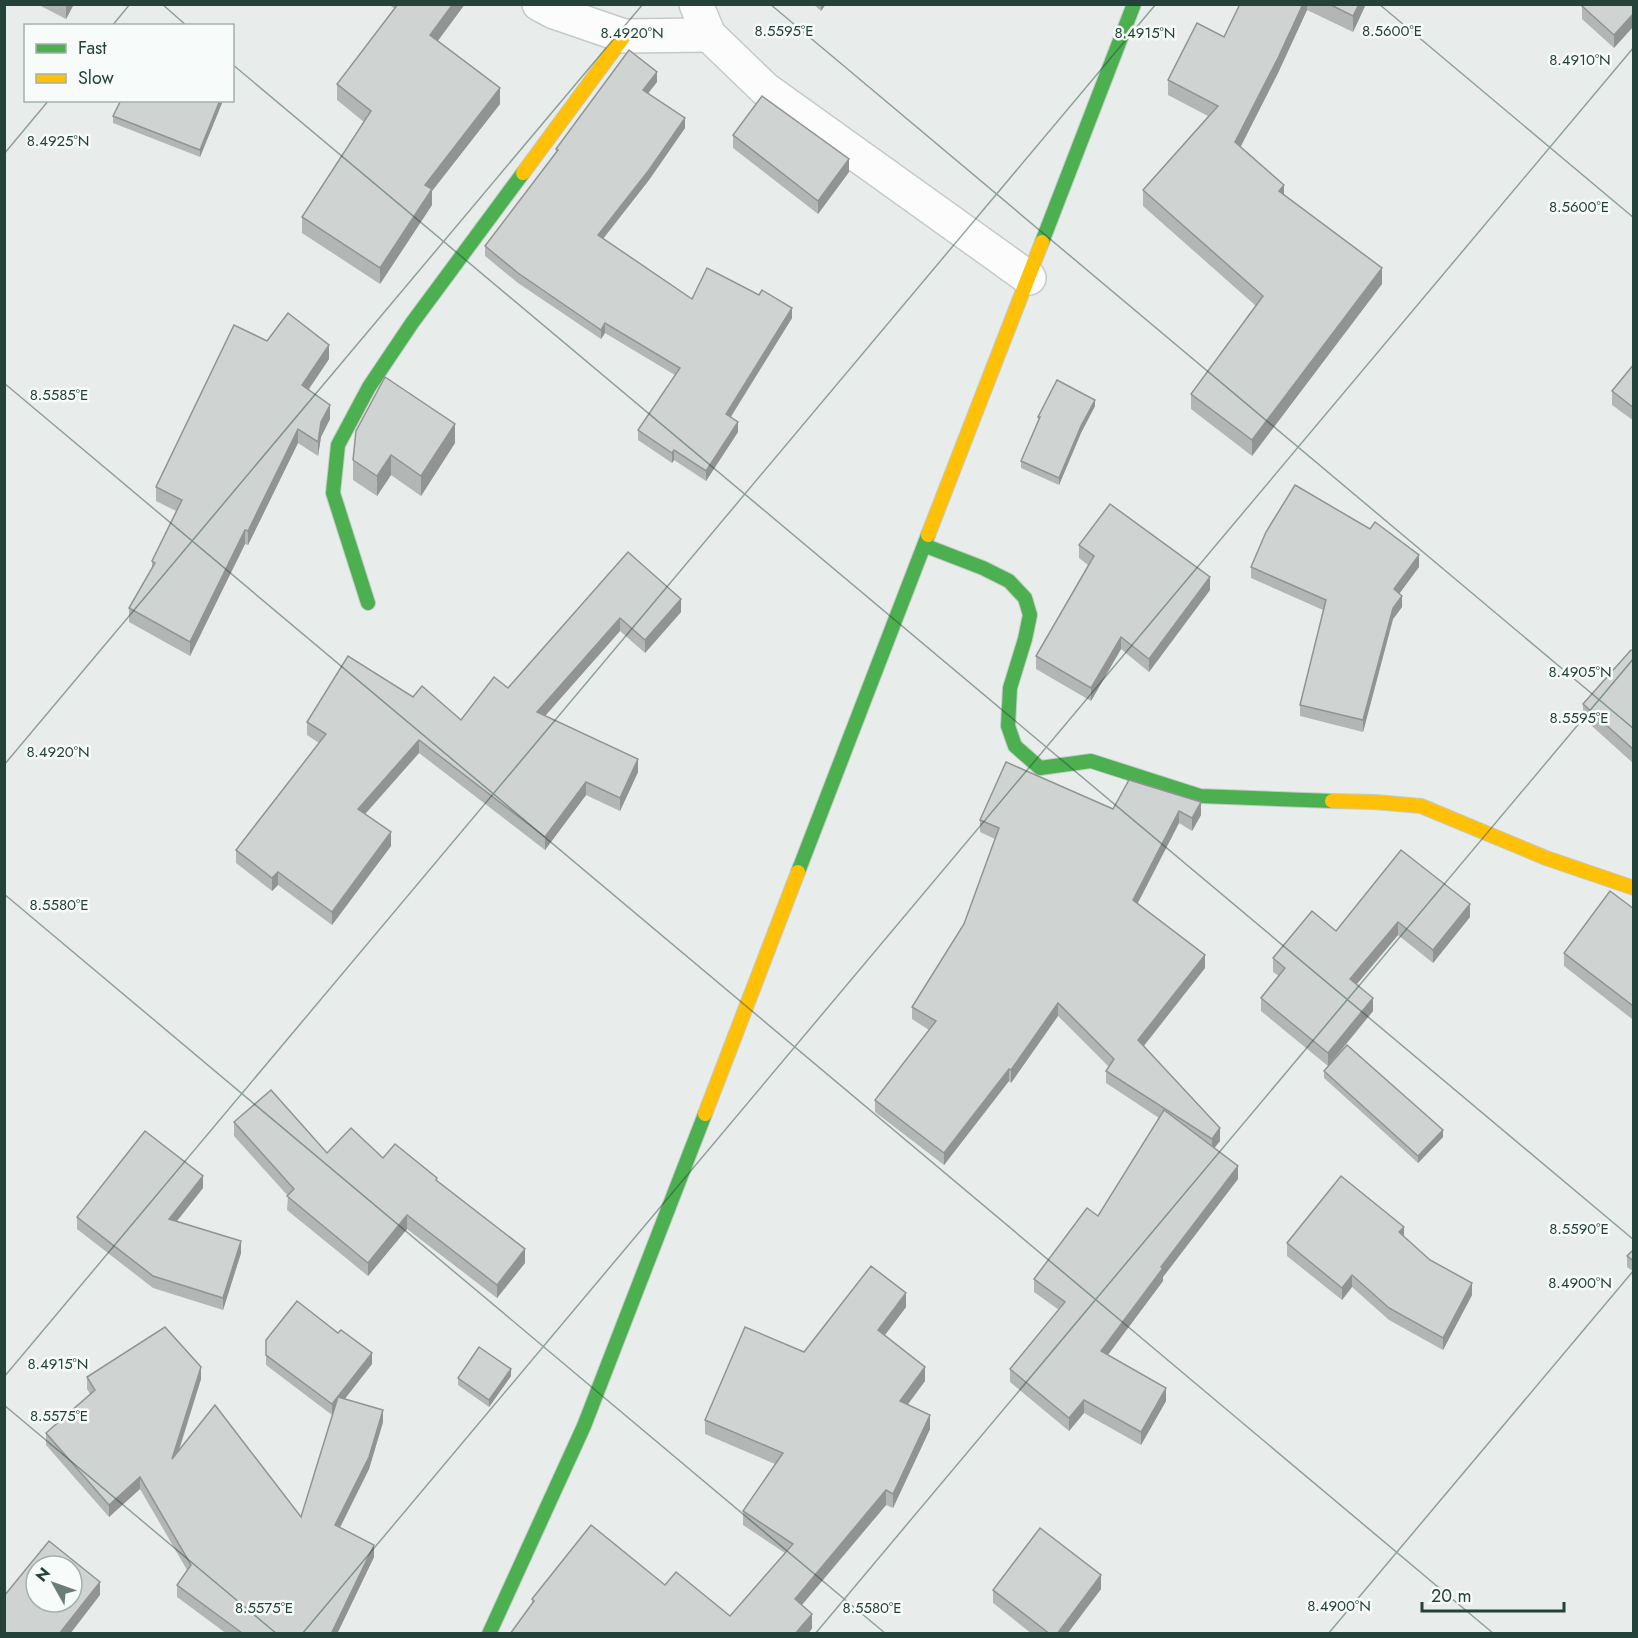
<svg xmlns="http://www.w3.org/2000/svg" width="1638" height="1638" viewBox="0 0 1638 1638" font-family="Jost,sans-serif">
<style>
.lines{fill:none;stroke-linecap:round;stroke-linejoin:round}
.street-casing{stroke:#c5cac8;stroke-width:36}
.fast-casing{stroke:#c3cbc8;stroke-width:16}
.slow-casing{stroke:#c3cbc8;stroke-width:16}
.street{stroke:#fcfcfc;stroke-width:33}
.fast{stroke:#4caf50;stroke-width:14}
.slow{stroke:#ffc107;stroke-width:14}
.wall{fill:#b2b6b5}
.shaded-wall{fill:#919493}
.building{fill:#cfd4d2;stroke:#919493;stroke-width:1.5;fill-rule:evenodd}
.ticks{fill:none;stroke:#24423a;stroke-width:1.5;stroke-opacity:0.45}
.ticks-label{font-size:15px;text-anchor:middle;fill:#24423a;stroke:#f7fbf9;stroke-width:5;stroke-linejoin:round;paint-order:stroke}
</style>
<rect width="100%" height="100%" fill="#e8edeb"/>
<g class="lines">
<g class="street-casing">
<g id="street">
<polyline points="539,4 554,12 624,36 709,35"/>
<polyline points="696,4 709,35 765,89 1029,278"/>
</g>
</g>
<g class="fast-casing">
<g id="fast">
<polyline points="1042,242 1134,4"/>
<polyline points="926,546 983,568 1009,581 1025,598 1030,615 1025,639 1010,688 1008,726 1015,746 1040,768 1091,761 1200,796 1332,801"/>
<polyline points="368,603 333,493 338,445 369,387 412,323 523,173"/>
<polyline points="798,872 928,535"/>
<polyline points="489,1634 584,1426 705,1114"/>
</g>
</g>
<g class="slow-casing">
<g id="slow">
<polyline points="523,173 624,36"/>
<polyline points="928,535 1042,242"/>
<polyline points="1332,801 1375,802 1421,806 1546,858 1634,888"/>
<polyline points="705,1114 798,872"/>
</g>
</g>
<use href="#street" class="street"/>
<use href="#fast" class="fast"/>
<use href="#slow" class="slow"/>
</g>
<g class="wall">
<polygon points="37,4 74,4 66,19"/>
<polygon points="388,4 465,4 438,41 500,104 432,191 432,205 380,284 302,233 302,217 364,122 337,100 337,84 395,9"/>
<polygon points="813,4 826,4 821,11"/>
<polygon points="1240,4 1366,4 1353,32 1307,10 1278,73 1240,147 1284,194 1382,284 1252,456 1191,409 1191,394 1256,306 1143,206 1143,190 1208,116 1168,95 1168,80 1224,37"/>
<polygon points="1634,4 1614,48 1582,19 1582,6"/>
<polygon points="657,82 648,93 685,128 649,180 603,239 692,299 792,318 731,417 738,432 706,481 674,460 672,463 638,440 638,430 675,375 605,333 601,339 518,283 485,256 485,246 556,152 556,149"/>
<polygon points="222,100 222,103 200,157 113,123 113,116"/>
<polygon points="733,135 849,172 818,214 733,148"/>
<polygon points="267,341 329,359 309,389 330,419 321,437 318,456 298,443 248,545 245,544 190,656 129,622 129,608 152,568 152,561 176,511 156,501 156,487"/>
<polygon points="1634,364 1634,421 1612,405 1612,391"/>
<polygon points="1095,406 1081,433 1059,485 1021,468 1021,461 1038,421 1038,417"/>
<polygon points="455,443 421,496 391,475 377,496 353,480 353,460"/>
<polygon points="1079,545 1210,590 1149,672 1121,649 1091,701 1036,669 1036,656 1088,565 1079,558"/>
<polygon points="628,552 681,612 645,653 620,631 545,716 638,772 620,811 586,795 545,850 419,753 365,814 391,846 332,925 278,885 272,891 236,863 236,850 319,743 307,735 307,722 413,697 461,720 508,688"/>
<polygon points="1251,567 1419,567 1399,593 1402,607 1393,619 1363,732 1300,716 1300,705 1323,610 1251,578"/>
<polygon points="1634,652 1634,764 1583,718 1583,704"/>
<polygon points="1129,780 1201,815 1192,831 1179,823 1138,903 1205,968 1144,1046 1220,1141 1214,1148 1238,1179 1163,1277 1163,1281 1108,1355 1166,1401 1141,1445 1084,1413 1069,1431 1010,1382 1010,1369 1059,1310 1034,1292 1034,1279 1098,1216 1159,1118 1106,1083 1106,1071 1109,1067 1058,1016 1011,1083 1009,1081 944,1165 875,1112 875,1100 929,1030 912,1019 912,1007 964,924 995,839 980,832 980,820 1113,809"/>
<polygon points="1401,850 1470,917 1433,963 1398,935 1357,984 1373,1011 1329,1065 1443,1137 1418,1163 1324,1078 1324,1071 1328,1066 1261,1011 1261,998 1279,976 1273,972 1273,958 1336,931"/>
<polygon points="1634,909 1632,1019 1564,966 1564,953"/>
<polygon points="234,1122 327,1153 383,1158 437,1181 525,1263 497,1298 407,1229 368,1276 287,1210 288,1196 234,1136"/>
<polygon points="203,1188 177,1221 241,1253 223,1310 153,1288 77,1229 77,1217"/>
<polygon points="1404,1237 1430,1260 1472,1295 1443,1350 1389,1320 1352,1287 1342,1300 1287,1256 1287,1243"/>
<polygon points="1634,1249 1634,1272 1627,1267 1627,1256"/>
<polygon points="906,1307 885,1335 925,1381 908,1404 930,1429 893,1508 886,1505 802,1605 812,1628 808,1634 510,1634 532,1604 532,1599 665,1585 730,1616 785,1553 743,1525 743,1511 775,1464 705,1434 705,1420 804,1352"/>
<polygon points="266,1340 372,1364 345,1399 383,1422 369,1469 340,1528 374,1557 337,1634 227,1634 177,1597 177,1585 187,1570 140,1489 109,1517 46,1445 46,1433 90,1394 87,1389 87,1377 201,1379 179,1451 301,1517 332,1415 266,1365"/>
<polygon points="511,1376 489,1407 458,1385 458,1378"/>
<polygon points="1101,1589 1067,1634 1032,1634 993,1603 993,1590"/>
</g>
<g class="shaded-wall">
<polygon points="66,4 74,4 66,19"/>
<polygon points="453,4 465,4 430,51 430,35"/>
<polygon points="821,4 826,4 821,11"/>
<polygon points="1303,4 1307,4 1307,10 1278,73 1235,158 1235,142"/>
<polygon points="1359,4 1366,4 1353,32 1353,16"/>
<polygon points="1634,13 1634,26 1614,48 1614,35"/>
<polygon points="657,72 657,82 643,100 643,90"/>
<polygon points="500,88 500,104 432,191 432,205 380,284 380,268 425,185"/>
<polygon points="220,100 222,100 222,103 200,157 200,150"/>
<polygon points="685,118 685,128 649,180 598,245 598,235"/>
<polygon points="849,159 849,172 818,214 818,201"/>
<polygon points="1284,185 1284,201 1279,191"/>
<polygon points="1382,268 1382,284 1252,456 1252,440"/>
<polygon points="792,308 792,318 726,424 726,414"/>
<polygon points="605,323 605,333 601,339 601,330"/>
<polygon points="329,345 329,359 302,399 302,385"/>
<polygon points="1095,400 1095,406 1081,433 1059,485 1059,478 1081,426"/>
<polygon points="330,405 330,419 321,437 318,456 318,442 321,422"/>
<polygon points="738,422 738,432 706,481 706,471"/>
<polygon points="455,424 455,443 421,496 421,476"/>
<polygon points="298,429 298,443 248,545 248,531"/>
<polygon points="674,450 674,460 672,463 672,453"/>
<polygon points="391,455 391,475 377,496 377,476"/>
<polygon points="245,530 245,544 190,656 190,642"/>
<polygon points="1419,555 1419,567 1394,601 1394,589"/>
<polygon points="1210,577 1210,590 1149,672 1149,659"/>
<polygon points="1402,596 1402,607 1393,619 1363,732 1363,720 1393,608"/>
<polygon points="681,599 681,612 645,653 645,640"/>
<polygon points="620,618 620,631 537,725 537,712"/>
<polygon points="1121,637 1121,649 1091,701 1091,688"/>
<polygon points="419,740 419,753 358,822 358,809"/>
<polygon points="638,759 638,772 620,811 620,798"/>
<polygon points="586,782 586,795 545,850 545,837"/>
<polygon points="1201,802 1201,815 1192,831 1192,818"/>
<polygon points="1179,811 1179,823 1133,912 1133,900"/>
<polygon points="391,832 391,846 332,925 332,912"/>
<polygon points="278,872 278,885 272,891 272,878"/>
<polygon points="1470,904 1470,917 1433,963 1433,950"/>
<polygon points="1398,922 1398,935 1350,992 1350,979"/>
<polygon points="1205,955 1205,968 1138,1053 1138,1040"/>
<polygon points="1373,998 1373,1011 1328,1066 1328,1053"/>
<polygon points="1058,1003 1058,1016 1011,1083 1011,1070"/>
<polygon points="1634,1003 1634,1016 1632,1019 1632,1005"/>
<polygon points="1009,1069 1009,1081 944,1165 944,1153"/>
<polygon points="1220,1128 1220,1141 1212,1151 1212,1139"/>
<polygon points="1443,1130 1443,1137 1418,1163 1418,1156"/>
<polygon points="1238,1166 1238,1179 1163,1277 1163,1281 1101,1364 1101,1351 1161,1267"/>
<polygon points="203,1176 203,1188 169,1231 169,1219"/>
<polygon points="407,1215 407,1229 368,1276 368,1263"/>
<polygon points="1404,1227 1404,1239 1399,1232"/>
<polygon points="241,1241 241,1253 223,1310 223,1298"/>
<polygon points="525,1249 525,1263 497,1298 497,1285"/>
<polygon points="1352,1275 1352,1287 1342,1300 1342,1288"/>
<polygon points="1472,1283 1472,1295 1443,1350 1443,1338"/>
<polygon points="906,1293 906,1307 878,1344 878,1330"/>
<polygon points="372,1353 372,1364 332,1415 332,1404"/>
<polygon points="201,1367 201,1379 172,1471 172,1459"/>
<polygon points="925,1367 925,1381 900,1415 900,1401"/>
<polygon points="511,1369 511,1376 489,1407 489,1400"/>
<polygon points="1166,1388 1166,1401 1141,1445 1141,1432"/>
<polygon points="1084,1400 1084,1413 1069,1431 1069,1418"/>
<polygon points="383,1410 383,1422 369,1469 335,1537 335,1525"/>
<polygon points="930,1415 930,1429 893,1508 893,1494"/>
<polygon points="140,1477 140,1489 109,1517 109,1505"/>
<polygon points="886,1490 886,1505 795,1613 795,1599"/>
<polygon points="374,1545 374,1557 337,1634 331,1634"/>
<polygon points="1101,1575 1101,1589 1067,1634 1057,1634"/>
<polygon points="100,1582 100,1595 70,1634 59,1634"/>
<polygon points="812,1614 812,1628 808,1634 795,1634"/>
</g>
<g class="building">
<polygon points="398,4 453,4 430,35 500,88 425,185 432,189 380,268 302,217 371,111 337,84"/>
<polygon points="1240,4 1303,4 1278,58 1235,142 1284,185 1279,191 1382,268 1252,440 1191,394 1263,296 1143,190 1218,106 1168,80 1197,23 1224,37"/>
<polygon points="1329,4 1359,4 1353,16"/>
<polygon points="1583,4 1634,4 1634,13 1614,35 1582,6"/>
<polygon points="629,50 657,72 643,90 685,118 649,170 598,235 692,299 707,268 759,295 762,290 792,308 726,414 738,422 706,471 674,450 672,453 638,430 680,368 605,323 601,330 518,273 485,246 558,150 556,149"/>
<polygon points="762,96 849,159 818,201 733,135"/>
<polygon points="121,100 220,100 200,150 113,116"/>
<polygon points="288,313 329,345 302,385 330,405 321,422 318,442 298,429 248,531 245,530 190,642 129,608 155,563 152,561 182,500 156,487 234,325 267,341"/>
<polygon points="1634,364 1634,408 1612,391"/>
<polygon points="385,377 455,424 421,476 391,455 377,476 353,460 356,431"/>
<polygon points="1057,380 1095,400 1081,426 1059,478 1021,461 1040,417 1038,417"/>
<polygon points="1295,485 1370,529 1375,522 1419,555 1394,589 1402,596 1393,608 1363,720 1300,705 1326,600 1251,567 1266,532"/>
<polygon points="1110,504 1210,577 1149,659 1121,637 1091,688 1036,656 1094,556 1079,545"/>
<polygon points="628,552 681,599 645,640 620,618 537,712 638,759 620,798 586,782 545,837 419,740 358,809 391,832 332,912 278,872 272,878 236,850 326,734 307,722 348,656 413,697 422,686 461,720 494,677 508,688"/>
<polygon points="1631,650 1634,652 1634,750 1583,704"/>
<polygon points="1006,762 1113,809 1129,780 1201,802 1192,818 1179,811 1133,900 1205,955 1138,1040 1220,1128 1212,1139 1106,1071 1114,1059 1058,1003 1011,1070 1009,1069 944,1153 875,1100 936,1021 912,1007 964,924 999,828 980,820"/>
<polygon points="1401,850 1470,904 1433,950 1398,922 1350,979 1373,998 1328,1053 1261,998 1285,968 1273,958 1312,911 1336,931"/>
<polygon points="1610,891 1634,909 1634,1003 1632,1005 1564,953"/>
<polygon points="1347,1045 1443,1130 1418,1156 1324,1071"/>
<polygon points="271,1090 327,1153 351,1128 383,1158 395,1144 437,1178 436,1180 525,1249 497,1285 407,1215 368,1263 287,1196 294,1189 234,1122"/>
<polygon points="1164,1110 1238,1166 1161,1267 1163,1268 1101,1351 1166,1388 1141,1432 1084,1400 1069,1418 1010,1369 1065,1302 1034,1279 1087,1208 1098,1216"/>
<polygon points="145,1131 203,1176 169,1219 241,1241 223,1298 153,1276 77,1217"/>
<polygon points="1341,1176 1404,1227 1399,1232 1430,1260 1472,1283 1443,1338 1389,1308 1352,1275 1342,1288 1287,1243"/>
<polygon points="1634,1249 1634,1261 1627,1256"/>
<polygon points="871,1266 906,1293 878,1330 925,1367 900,1401 930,1415 893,1494 886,1490 795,1599 812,1614 795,1634 510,1634 534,1601 532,1599 591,1525 665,1585 676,1572 730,1616 793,1544 743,1511 783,1453 705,1420 745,1327 804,1352"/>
<polygon points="297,1301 338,1333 341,1330 372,1353 332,1404 266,1355 266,1340"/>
<polygon points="165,1327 201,1367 172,1459 215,1405 301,1517 338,1397 383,1410 369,1457 335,1525 374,1545 331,1634 241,1634 242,1633 177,1585 191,1565 140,1477 109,1505 46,1433 95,1390 87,1377"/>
<polygon points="479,1347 511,1369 489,1400 458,1378"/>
<polygon points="1040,1528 1101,1575 1057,1634 1050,1634 993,1590"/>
<path d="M49,1541L100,1582L59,1634H4V1596ZM36,1566H72V1602H36Z"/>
</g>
<path class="ticks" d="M162,4L187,26M770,4L1634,729M1379,4L1634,218M112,26L130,4M232,64L1634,1240M4,154L49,100M4,383L1494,1634M4,765L643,4M4,894L886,1634M4,1377L1156,4M4,1405L277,1634M302,1634L1634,47M815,1634L1634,658M1328,1634L1634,1270"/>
<g class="ticks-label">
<text x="784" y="36">8.5595°E</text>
<text x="1392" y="36">8.5600°E</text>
<text x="632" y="38">8.4920°N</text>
<text x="1145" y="38">8.4915°N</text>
<text x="1580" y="65">8.4910°N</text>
<text x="58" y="146">8.4925°N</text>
<text x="1579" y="212">8.5600°E</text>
<text x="59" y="400">8.5585°E</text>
<text x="1580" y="677">8.4905°N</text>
<text x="1579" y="723">8.5595°E</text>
<text x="58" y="757">8.4920°N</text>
<text x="59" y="910">8.5580°E</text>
<text x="1579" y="1234">8.5590°E</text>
<text x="1580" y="1288">8.4900°N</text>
<text x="58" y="1369">8.4915°N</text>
<text x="59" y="1421">8.5575°E</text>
<text x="1339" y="1611">8.4900°N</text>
<text x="264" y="1613">8.5575°E</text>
<text x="872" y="1613">8.5580°E</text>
</g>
<rect width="1638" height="1638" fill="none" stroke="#24423a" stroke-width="12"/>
<rect x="24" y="24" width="210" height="78" fill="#f7fbf9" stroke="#a3b1ad" stroke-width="1.5"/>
<rect x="36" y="44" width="30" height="9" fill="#4caf50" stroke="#a3b1ad" stroke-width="1.5"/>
<text x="78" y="54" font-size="18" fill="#24423a">Fast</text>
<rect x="36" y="74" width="30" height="9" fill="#ffc107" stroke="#a3b1ad" stroke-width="1.5"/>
<text x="78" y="84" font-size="18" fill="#24423a">Slow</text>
<g transform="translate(54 1584) rotate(310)"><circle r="28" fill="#f7fbf9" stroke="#a3b1ad" stroke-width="1.5"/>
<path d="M0-4.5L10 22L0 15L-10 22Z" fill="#697e78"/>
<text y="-9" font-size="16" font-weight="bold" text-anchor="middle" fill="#24423a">N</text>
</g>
<path d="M1422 1602v9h142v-9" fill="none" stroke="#24423a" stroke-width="3"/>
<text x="1431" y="1602" font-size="18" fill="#24423a" stroke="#f7fbf9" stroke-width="4.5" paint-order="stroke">20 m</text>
</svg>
